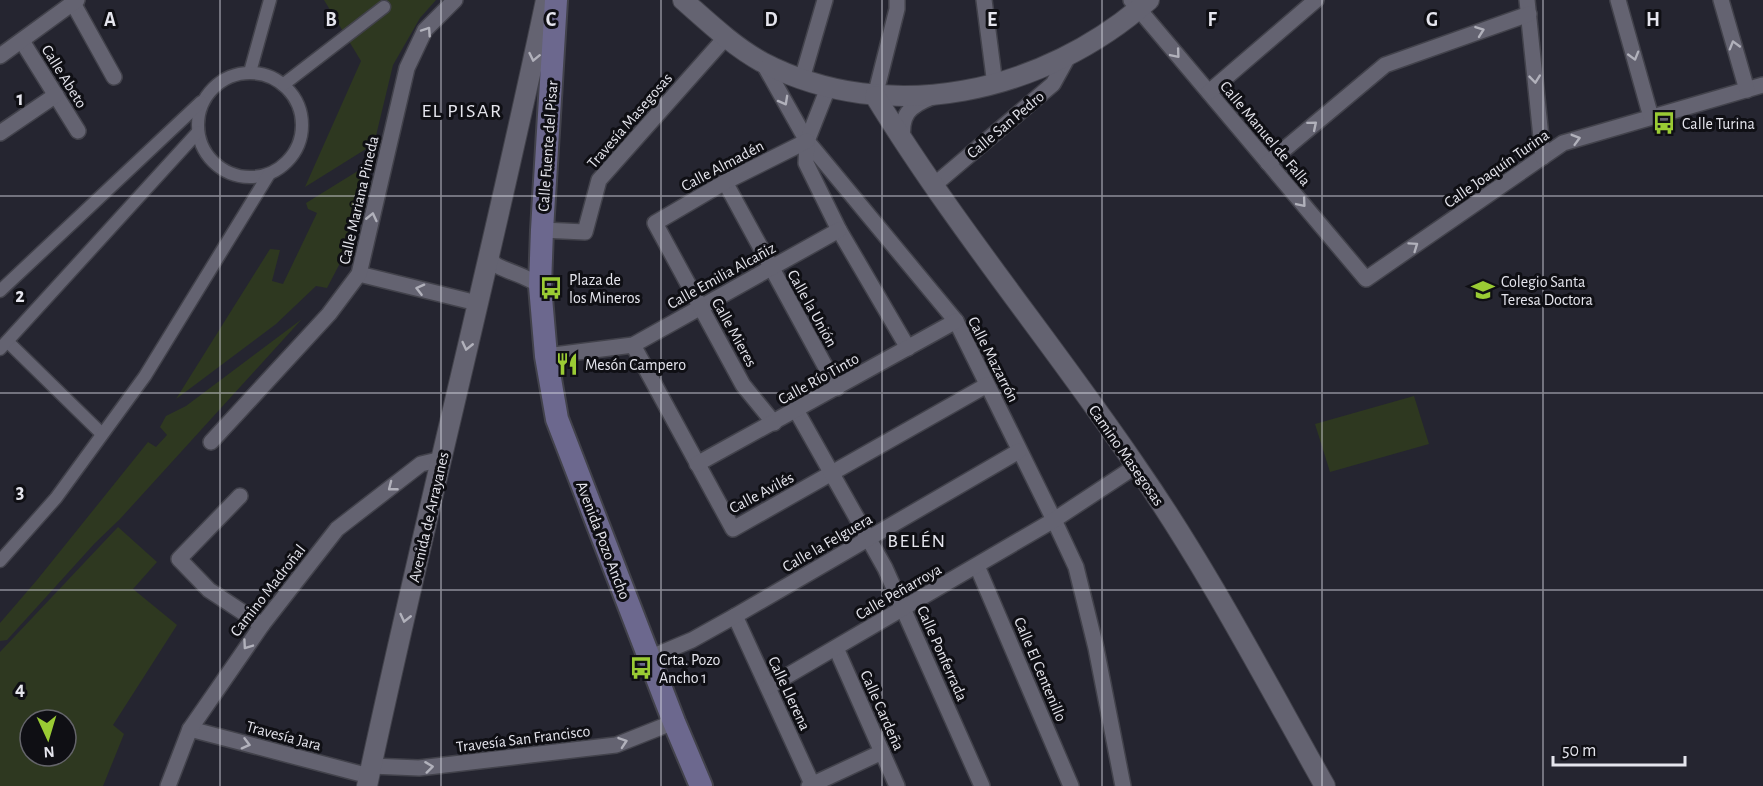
<svg xmlns="http://www.w3.org/2000/svg" width="1763" height="786" viewBox="0 0 1763 786" font-family="'Alegreya Sans',sans-serif">
<style>
.green{fill:#2e3820;fill-rule:evenodd}
.lines{fill:none;stroke-linecap:round;stroke-linejoin:round}
.pedestrian-casing{stroke:#42424b;stroke-width:15}
.minor-casing{stroke:#42424b;stroke-width:18}
.tertiary-casing{stroke:#42424b;stroke-width:22}
.secondary-casing{stroke:#42424b;stroke-width:26}
.pedestrian{stroke:#646371;stroke-width:12}
.minor{stroke:#646371;stroke-width:15}
.tertiary{stroke:#646371;stroke-width:20}
.secondary{stroke:#6c688e;stroke-width:22}
.oneway{stroke:#b1b1bb}
.grid{fill:none;stroke:#e5e5ed;stroke-width:1.5;stroke-opacity:0.55}
.labels{text-anchor:middle;stroke-width:6;stroke-linejoin:round;paint-order:stroke}
.street-label{font-size:16px;fill:#e5e5ed;stroke:#0f0f14}
.poi-label{font-size:16px;fill:#e5e5ed;stroke:#0f0f14;text-anchor:start}
.quarter-label{font-size:20px;letter-spacing:1.5px;fill:#e5e5ed;stroke:#0f0f14}
.grid-label{font-size:20px;text-anchor:middle;font-weight:bold;fill:#e5e5ed;stroke:#0f0f14;stroke-width:6;stroke-linejoin:round;paint-order:stroke}
</style>
<rect width="100%" height="100%" fill="#252530"/>
<g class="green">
<polygon points="324,0 436,0 420,18 393,65 374,144 305,187 361,61"/>
<polygon points="369,164 349,246 327,288 316,286 276,324 176,399 270,249 280,250 272,281 283,284 317,213 308,209 306,203"/>
<polygon points="302,319 120,519 95,543 7,640 0,641 0,623 37,580 148,442 156,447 167,435 160,427 166,416 186,406"/>
<polygon points="1414,396 1429,444 1330,472 1315,424"/>
<path d="M118,527L157,562L133,589L177,625L113,725L124,734L103,786H0V652ZM30,720H66V756H30Z"/>
</g>
<g class="lines">
<g class="pedestrian-casing">
<g id="pedestrian">
<polyline points="250,72 270,0"/>
<circle cx="250" cy="125" r="52"/>
<polyline points="284,84 384,7"/>
<polyline points="0,291 201,102"/>
<polyline points="8,342 102,434"/>
<polyline points="0,349 198,132"/>
<polyline points="0,561 56,498 145,376 269,174"/>
</g>
</g>
<g class="minor-casing">
<g id="minor">
<polyline points="984,0 995,85"/>
<polyline points="1131,0 1366,279 1563,143 1763,85"/>
<polyline points="1527,0 1543,157"/>
<polyline points="1618,0 1651,117"/>
<polyline points="1721,0 1747,90"/>
<polyline points="73,3 114,77"/>
<polyline points="22,41 78,131"/>
<polyline points="0,56 77,0"/>
<polyline points="762,61 807,141 956,321 1054,520 1076,567 1096,648 1123,786"/>
<polyline points="802,79 825,0"/>
<polyline points="828,88 807,141 806,163 839,230 908,348"/>
<polyline points="1209,92 1316,0"/>
<polyline points="875,96 897,9 897,0"/>
<polyline points="0,133 56,95"/>
<path d="M903,141C900,115 909,106 932,97"/>
<polyline points="1268,163 1385,65 1529,14"/>
<polyline points="725,182 837,388"/>
<polyline points="933,186 1053,84 1069,55"/>
<polyline points="542,230 585,232 599,180 726,37"/>
<path d="M489,248C490,253 490,258 493,262C497,269 529,276 540,286"/>
<polyline points="359,274 477,303"/>
<polyline points="633,345 733,529 987,385"/>
<polyline points="546,356 633,345 839,230"/>
<polyline points="796,410 885,568 982,786"/>
<polyline points="774,423 743,385 655,223 725,182 807,141"/>
<polyline points="211,442 329,314 359,274 407,68 425,30 455,0"/>
<polyline points="697,464 956,321"/>
<polyline points="240,496 179,559 209,590 262,625"/>
<polyline points="977,566 1071,786"/>
<polyline points="735,616 813,786"/>
<polyline points="836,648 897,786"/>
<polyline points="649,658 692,640 735,616 1019,451"/>
<polyline points="768,687 1054,520 1136,466"/>
<polyline points="190,729 369,776"/>
<polyline points="371,766 419,768 616,745 674,722"/>
<polyline points="168,786 190,729 262,625 337,529 421,464 442,459"/>
<polyline points="809,786 882,752"/>
</g>
</g>
<g class="tertiary-casing">
<g id="tertiary">
<path d="M683,0C708,22 733,46 762,62C889,128 1044,93 1149,0"/>
<path d="M875,96C954,225 1051,341 1136,466C1207,568 1264,678 1325,786"/>
<path d="M367,786C423,523 491,263 546,0"/>
</g>
</g>
<g class="secondary-casing">
<polyline id="secondary" points="556,0 542,230 540,286 546,356 557,419 674,722 701,786"/>
</g>
<use href="#pedestrian" class="pedestrian"/>
<use href="#minor" class="minor"/>
<use href="#tertiary" class="tertiary"/>
<use href="#secondary" class="secondary"/>
</g>
<defs><path id="oneway-chevron" d="M-2-3.5L2.5 0L-2 3.5" fill="none" stroke-width="1.6" stroke-linecap="round" stroke-linejoin="round" transform="scale(1.5)"/></defs>
<g class="oneway">
<use href="#oneway-chevron" transform="translate(427 31) rotate(-56)"/>
<use href="#oneway-chevron" transform="translate(1480 31) rotate(-20)"/>
<use href="#oneway-chevron" transform="translate(1734 45) rotate(-106)"/>
<use href="#oneway-chevron" transform="translate(1176 54) rotate(50)"/>
<use href="#oneway-chevron" transform="translate(1634 56) rotate(74)"/>
<use href="#oneway-chevron" transform="translate(534 57) rotate(102)"/>
<use href="#oneway-chevron" transform="translate(1535 79) rotate(84)"/>
<use href="#oneway-chevron" transform="translate(784 101) rotate(61)"/>
<use href="#oneway-chevron" transform="translate(1313 125) rotate(-40)"/>
<use href="#oneway-chevron" transform="translate(1576 139) rotate(-16)"/>
<use href="#oneway-chevron" transform="translate(1302 203) rotate(50)"/>
<use href="#oneway-chevron" transform="translate(372 217) rotate(-77)"/>
<use href="#oneway-chevron" transform="translate(1414 246) rotate(-35)"/>
<use href="#oneway-chevron" transform="translate(420 289) rotate(-166)"/>
<use href="#oneway-chevron" transform="translate(467 346) rotate(103)"/>
<use href="#oneway-chevron" transform="translate(392 487) rotate(142)"/>
<use href="#oneway-chevron" transform="translate(405 618) rotate(103)"/>
<use href="#oneway-chevron" transform="translate(247 645) rotate(125)"/>
<use href="#oneway-chevron" transform="translate(623 742) rotate(-19)"/>
<use href="#oneway-chevron" transform="translate(246 744) rotate(15)"/>
<use href="#oneway-chevron" transform="translate(429 767) rotate(-7)"/>
</g>
<path class="grid" d="M220,0V786M441,0V786M661,0V786M882,0V786M1102,0V786M1322,0V786M1543,0V786M0,196H1763M0,393H1763M0,590H1763"/>
<defs>
<g id="bus-bare" transform="scale(1.8)"><path d="M-5-6H5V4H4V6H2V4H-2V6H-4V4H-5ZM-3.5-4V0h7V-4ZM-3.5 1.2v1.5H-2V1.2ZM2 1.2v1.5H3.5V1.2Z" fill="#9acb34" stroke="#0f0f14" stroke-width="2.5" paint-order="stroke"/></g>
<g id="school-bare" transform="scale(1.8)"><path d="M0-5L7-2L0 1L-7-2ZM-4 1L0 2.5L4 1V4Q0 6-4 4Z" fill="#9acb34" stroke="#0f0f14" stroke-width="2.5" paint-order="stroke"/></g>
<g id="restaurant-bare" transform="scale(1.8)"><path d="M-5-6h1v4h1v-4h1v4h1v-4h1v5L-1.5 .5V6h-2V.5L-5-1ZM5-6V6H3V1.5H1.5Q1.5-4 5-6Z" fill="#9acb34" stroke="#0f0f14" stroke-width="2.5" paint-order="stroke"/></g>
</defs>
<g fill-rule="evenodd">
<use href="#bus-bare" x="1664" y="123"/>
<use href="#bus-bare" x="551" y="288"/>
<use href="#school-bare" x="1483" y="290"/>
<use href="#restaurant-bare" x="567" y="364"/>
<use href="#bus-bare" x="641" y="668"/>
</g>
<g class="labels">
<g class="street-label">
<text transform="translate(65 76) rotate(58)" y="6">Calle Abeto</text>
<text transform="translate(629 120) rotate(-49)" y="6">Travesía Masegosas</text>
<text transform="translate(1005 124) rotate(-40)" y="6">Calle San Pedro</text>
<text transform="translate(1266 133) rotate(50)" y="6">Calle Manuel de Falla</text>
<text transform="translate(547 146) rotate(-86)" y="6">Calle Fuente del Pisar</text>
<text transform="translate(722 165) rotate(-28)" y="6">Calle Almadén</text>
<text transform="translate(1496 168) rotate(-35)" y="6">Calle Joaquín Turina</text>
<text transform="translate(358 200) rotate(-77)" y="6">Calle Mariana Pineda</text>
<text transform="translate(721 275) rotate(-29)" y="6">Calle Emilia Alcañiz</text>
<text transform="translate(813 308) rotate(61)" y="6">Calle la Unión</text>
<text transform="translate(735 332) rotate(61)" y="6">Calle Mieres</text>
<text transform="translate(994 359) rotate(63)" y="6">Calle Mazarrón</text>
<text transform="translate(818 378) rotate(-29)" y="6">Calle Río Tinto</text>
<text transform="translate(1127 455) rotate(55)" y="6">Camino Masegosas</text>
<text transform="translate(761 492) rotate(-28)" y="6">Calle Avilés</text>
<text transform="translate(428 517) rotate(-77)" y="6">Avenida de Arrayanes</text>
<text transform="translate(604 540) rotate(69)" y="6">Avenida Pozo Ancho</text>
<text transform="translate(827 542) rotate(-30)" y="6">Calle la Felguera</text>
<text transform="translate(267 590) rotate(-52)" y="6">Camino Madroñal</text>
<text transform="translate(898 591) rotate(-30)" y="6">Calle Peñarroya</text>
<text transform="translate(943 653) rotate(66)" y="6">Calle Ponferrada</text>
<text transform="translate(1041 669) rotate(67)" y="6">Calle El Centenillo</text>
<text transform="translate(790 693) rotate(65)" y="6">Calle Llerena</text>
<text transform="translate(883 710) rotate(66)" y="6">Calle Cardeña</text>
<text transform="translate(284 735) rotate(15)" y="6">Travesía Jara</text>
<text transform="translate(523 738) rotate(-7)" y="6">Travesía San Francisco</text>
</g>
<g class="poi-label">
<text x="1682" y="129">Calle Turina</text>
<text x="569" y="285">Plaza de<tspan x="569" dy="18">los Mineros</tspan></text>
<text x="1501" y="287">Colegio Santa<tspan x="1501" dy="18">Teresa Doctora</tspan></text>
<text x="585" y="370">Mesón Campero</text>
<text x="659" y="665">Crta. Pozo<tspan x="659" dy="18">Ancho 1</tspan></text>
</g>
<g class="quarter-label">
<text x="462" y="117">EL PISAR</text>
<text x="917" y="547">BELÉN</text>
</g>
</g>
<g class="grid-label">
<text x="110" y="26">A</text>
<text x="331" y="26">B</text>
<text x="551" y="26">C</text>
<text x="771" y="26">D</text>
<text x="992" y="26">E</text>
<text x="1212" y="26">F</text>
<text x="1432" y="26">G</text>
<text x="1653" y="26">H</text>
<text x="20" y="105">1</text>
<text x="20" y="302">2</text>
<text x="20" y="498">3</text>
<text x="20" y="695">4</text>
</g>
<g transform="translate(48 738) rotate(176)"><circle r="28" fill="#0f0f14" stroke="#65656b" stroke-width="1.5"/>
<path d="M0-4.5L10 22L0 15L-10 22Z" fill="#9acb34"/>
<text y="-9" font-size="16" font-weight="bold" text-anchor="middle" fill="#e5e5ed">N</text>
</g>
<path d="M1553 756v9h132v-9" fill="none" stroke="#e5e5ed" stroke-width="3"/>
<text x="1562" y="756" font-size="18" fill="#e5e5ed" stroke="#0f0f14" stroke-width="4.5" paint-order="stroke">50 m</text>
</svg>
